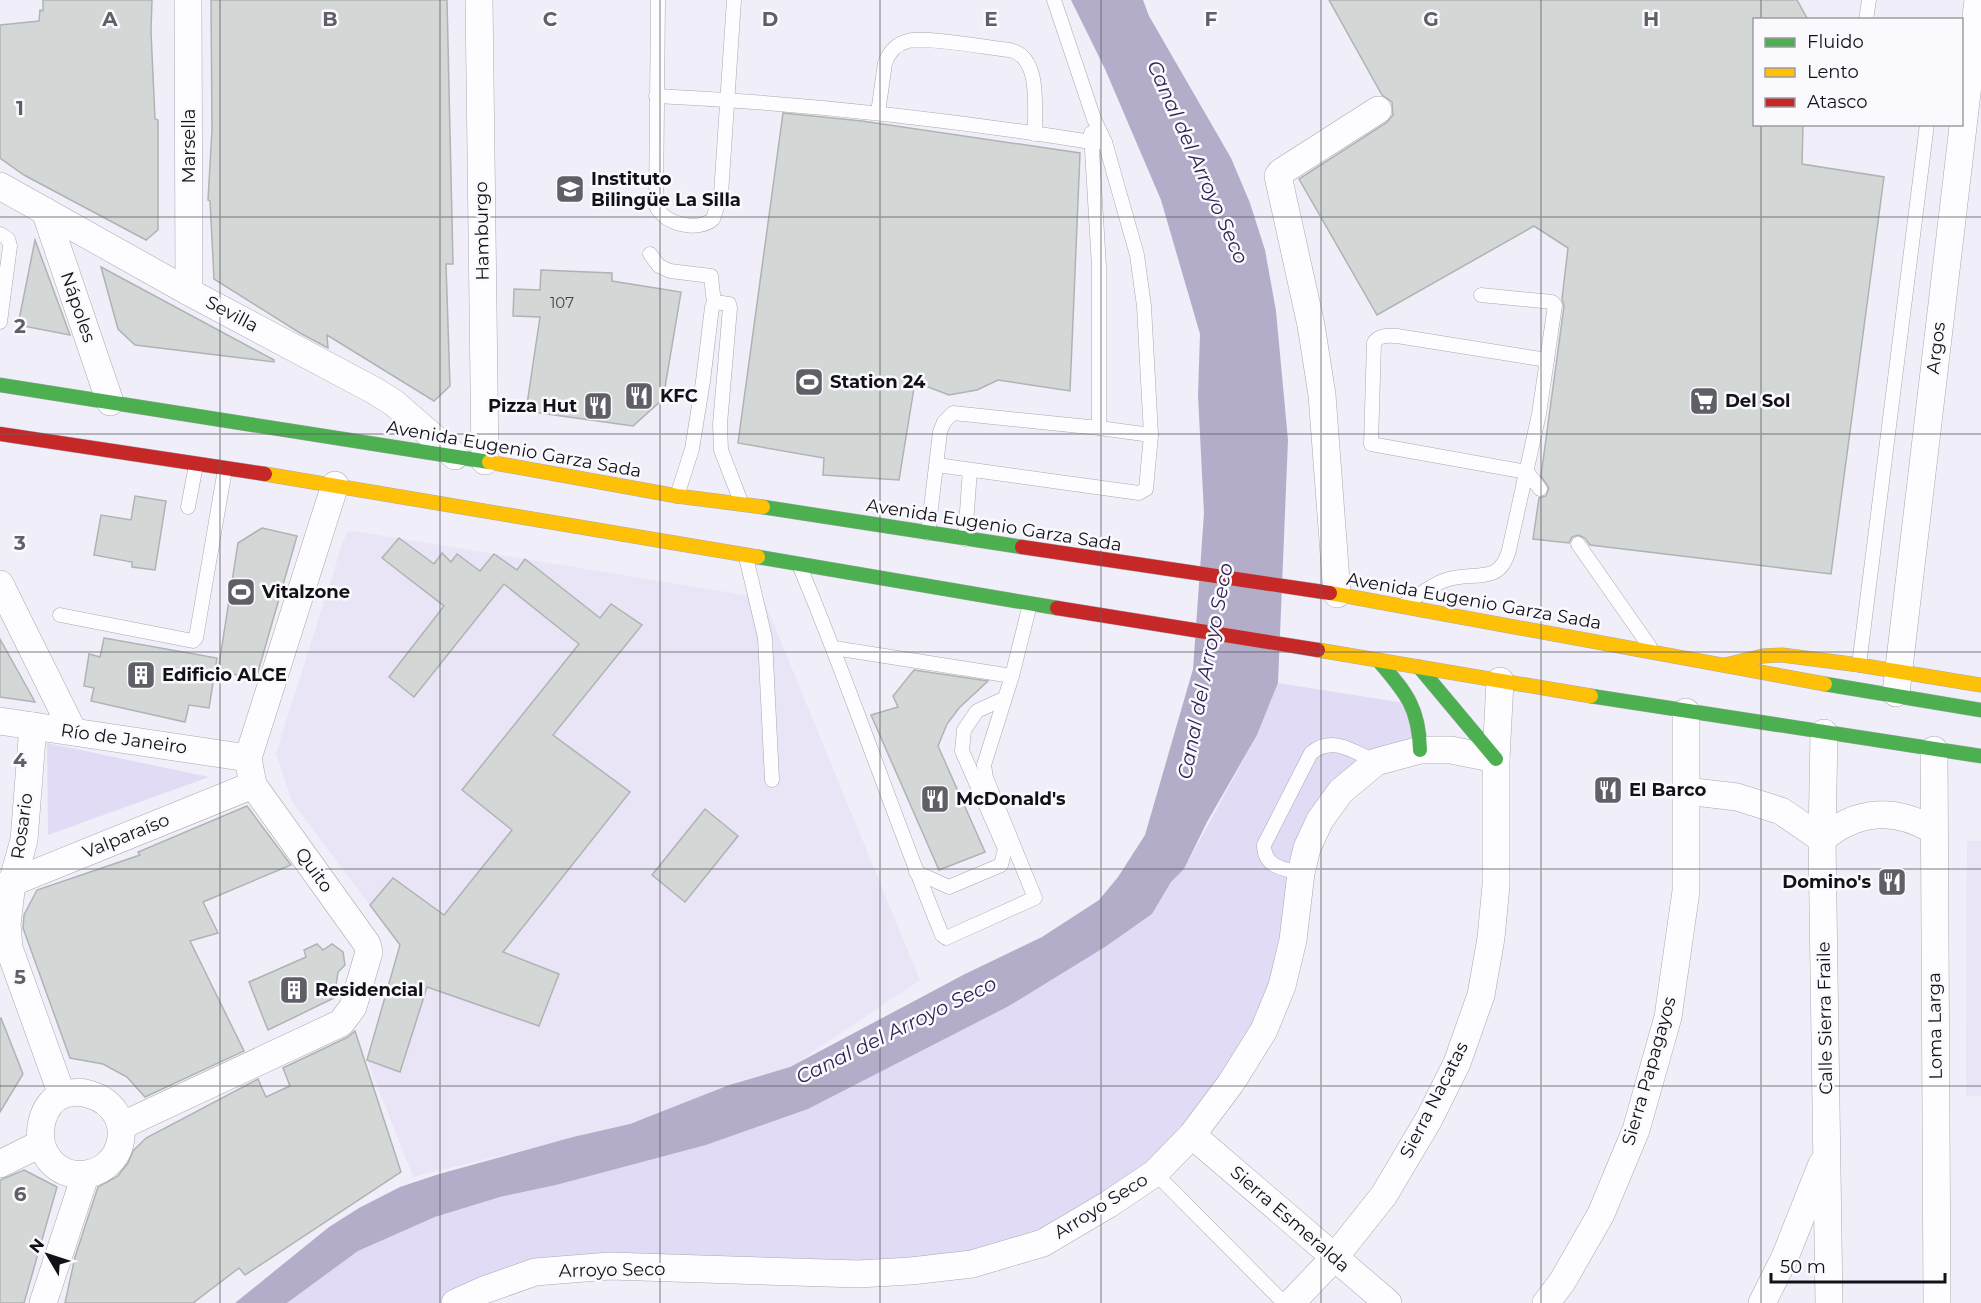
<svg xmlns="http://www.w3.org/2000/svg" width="1981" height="1303" viewBox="0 0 1981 1303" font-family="Montserrat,sans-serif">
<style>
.built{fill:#e9e5f7}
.green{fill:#e2dbf5}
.water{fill:#b4adca}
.building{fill:#d3d8d6;stroke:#b0b2b4;stroke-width:1.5}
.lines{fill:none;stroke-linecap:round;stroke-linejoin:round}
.lane-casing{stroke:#aaa8b0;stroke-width:15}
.street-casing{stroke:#aaa8b0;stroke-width:28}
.fast-casing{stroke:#aaa8b0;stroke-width:15}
.slow-casing{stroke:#aaa8b0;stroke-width:15}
.jam-casing{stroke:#aaa8b0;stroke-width:15}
.lane{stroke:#fdfcfe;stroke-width:14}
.street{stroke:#fdfcfe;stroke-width:27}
.fast{stroke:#4caf50;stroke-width:14}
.slow{stroke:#ffc107;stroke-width:14}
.jam{stroke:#c62828;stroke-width:14}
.grid{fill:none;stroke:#605e66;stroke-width:1.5;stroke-opacity:0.55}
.labels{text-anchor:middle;stroke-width:5;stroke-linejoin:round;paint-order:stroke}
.number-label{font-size:15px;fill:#424347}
.street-label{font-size:18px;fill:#121117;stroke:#faf9fd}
.poi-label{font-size:18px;font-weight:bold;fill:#121117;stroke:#faf9fd;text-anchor:start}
.water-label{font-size:20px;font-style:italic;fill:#332253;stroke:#faf9fd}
.grid-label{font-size:20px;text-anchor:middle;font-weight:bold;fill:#605e66;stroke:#faf9fd;stroke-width:5;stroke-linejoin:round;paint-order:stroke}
</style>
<rect width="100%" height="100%" fill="#f0eef8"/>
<g class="built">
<polygon points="354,531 763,598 920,980 790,1067 741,1080 630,1124 413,1177 367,1060 400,945 292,802 276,753 343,542 347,533"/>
<polygon points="1967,841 1981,841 1981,1096 1966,1096"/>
</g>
<g class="green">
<polygon points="1278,683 1411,704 1420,734 1376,762 1320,820 1279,991 1155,1173 972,1264 610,1266 455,1303 287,1303 358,1251 435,1217 500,1197 556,1185 706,1145 808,1109 1009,1006 1105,947 1152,914 1171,882 1184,869 1257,735"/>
<polygon points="47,743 209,777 48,835"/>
</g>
<polygon class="water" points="1071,0 1143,0 1149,16 1231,158 1250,203 1265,250 1276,311 1288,440 1278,683 1257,735 1207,822 1184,869 1171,882 1152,914 1105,947 1009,1006 808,1109 706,1145 556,1185 500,1197 435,1217 358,1251 287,1303 235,1303 329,1227 359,1208 400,1187 439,1174 573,1137 630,1124 729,1085 790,1067 965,974 1042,937 1099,900 1118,877 1145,835 1193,669 1204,513 1198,396 1200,334 1161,200 1105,69"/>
<g class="building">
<polygon points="43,0 152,0 151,32 155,119 158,120 158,230 146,240 24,175 0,158 0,25 39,21 40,10 43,11"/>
<polygon points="211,0 447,0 453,264 446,264 450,386 434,401 327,335 328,348 300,333 214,279 210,201 208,200 212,130"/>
<polygon points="1329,0 1797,0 1808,20 1755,20 1755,124 1803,124 1802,164 1884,177 1831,574 1590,545 1585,538 1578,535 1572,537 1569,543 1533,539 1539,498 1546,496 1549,488 1541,476 1564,306 1562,299 1568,248 1534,226 1377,315 1299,179 1386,123 1393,115 1392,102 1382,95"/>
<polygon points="783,113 862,121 1080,153 1070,391 998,380 977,390 949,395 915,382 899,480 823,475 824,458 738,443"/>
<polygon points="35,240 70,335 18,325"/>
<polygon points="101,267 274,360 274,362 135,345 118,329"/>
<polygon points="541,270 612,273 612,281 681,292 663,399 633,426 526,411 540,317 513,316 514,289 540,290"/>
<polygon points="135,496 166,501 155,570 132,567 132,562 94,555 101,515 131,520"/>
<polygon points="262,528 297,536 256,679 218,671 238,543"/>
<polygon points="399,538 434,564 442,553 451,562 457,554 480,571 494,554 517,570 525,559 600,618 611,604 642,625 553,735 630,792 503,952 559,974 539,1026 427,987 400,1072 367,1060 400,945 370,905 393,878 444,915 512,830 462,790 579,644 504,584 414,697 389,677 444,606 382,558"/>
<polygon points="104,638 217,658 209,708 189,705 185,722 91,701 94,688 84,686 89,654 100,657"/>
<polygon points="0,639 35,702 0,697"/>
<polygon points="914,670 988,681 959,708 947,724 938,746 985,852 939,870 871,715 898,707 893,696"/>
<polygon points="247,806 291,865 203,902 218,933 190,941 244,1051 145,1097 127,1077 103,1064 70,1058 23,928 24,915 37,890 140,855 138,852"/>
<polygon points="705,809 738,836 685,902 652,875"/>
<polygon points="317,944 323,950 332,944 343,952 345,965 338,972 334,998 268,1030 249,982 306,957 304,950"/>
<polygon points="1,1018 23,1074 0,1112 0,1019"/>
<polygon points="355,1031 401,1172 245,1275 239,1268 193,1303 65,1303 75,1257 98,1187 118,1176 128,1163 133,1151 146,1138 258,1079 266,1097 290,1086 283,1068 348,1037"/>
<polygon points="24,1170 57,1187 24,1303 0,1303 0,1180"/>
</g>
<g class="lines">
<g class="lane-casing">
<g id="lane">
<path d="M658,0L656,206C665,225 698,232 713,219L721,194L734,0"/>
<polyline points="1866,20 1869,0"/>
<path d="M656,96C802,103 947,119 1091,142H1105"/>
<path d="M878,113L885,63C889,52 896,44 908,41C925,36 989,48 1010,50C1042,57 1034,110 1035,134"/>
<polyline points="1091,133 1099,267 1099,428"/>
<polyline points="0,234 8,239 10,246 0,322"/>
<polyline points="650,254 659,266 670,271 711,276 714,304"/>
<polyline points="937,465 1139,493 1146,489 1151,435 1144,306 1137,255 1105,142 1094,119 1054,0"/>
<path d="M1540,489L1527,472L1371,444L1374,343C1379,334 1389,336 1397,336L1547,360"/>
<polyline points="677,496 692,449 703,381 712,307 715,302 729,304 730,308 720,424 721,450 741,502"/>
<polyline points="188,507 196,465"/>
<polyline points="928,533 940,432 944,422 953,413 1099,428 1151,435"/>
<polyline points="965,539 970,470"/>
<polyline points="1578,544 1650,647"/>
<polyline points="746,557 765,638 772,780"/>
<path d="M800,567C851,688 892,813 942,935L946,938L1035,898L986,778L984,765L1012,676L1030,604"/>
<path d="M1406,603C1418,596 1430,586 1443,581C1471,569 1499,588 1509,550L1539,414L1555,305L1552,302L1481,295"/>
<polyline points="60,615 193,641 196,638 225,469"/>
<polyline points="834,648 1012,676"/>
<polyline points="1859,665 1927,124"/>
<polyline points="916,872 949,887 1001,865 1005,849 962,751 964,730 977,711 1003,699"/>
<path d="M1301,873C1283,869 1264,867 1264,845L1311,753C1333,735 1354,752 1376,762"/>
<polyline points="1155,1173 1284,1303"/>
</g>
</g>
<g class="street-casing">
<g id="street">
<polyline points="188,0 189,292"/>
<polyline points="479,0 485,461"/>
<polyline points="0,186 189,292 375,391 394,403 455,456"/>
<polyline points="45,211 110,402"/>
<polyline points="0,584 73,731"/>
<polyline points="1337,594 1322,395 1311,325 1278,176 1281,172 1378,110"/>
<polyline points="1896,693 1978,0"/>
<polyline points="0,721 248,758"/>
<polyline points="33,726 24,840 12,883 7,924 9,948 62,1095"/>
<polyline points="1824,733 1822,839 1829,1303"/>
<polyline points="1934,750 1937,1303"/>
<path d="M1686,791L1737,797L1781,811L1822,839C1857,810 1894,807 1933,830"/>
<polyline points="1,887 253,785"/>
<path d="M78,1092C144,1100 128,1181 73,1174C61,1172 51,1164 45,1153C35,1134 42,1102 64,1094C68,1093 74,1093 78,1092Z"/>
<polyline points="121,1126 341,1023 353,1007 369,952 367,944 253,785 248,758 335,485"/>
<polyline points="1192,1135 1388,1303"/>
<polyline points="0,1164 40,1144"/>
<polyline points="43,1303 85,1176"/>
<polyline points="455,1303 484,1290 535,1272 610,1266 858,1274 911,1271 972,1264 1043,1243 1109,1204 1155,1173 1192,1135 1231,1083 1264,1030 1282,986 1293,940 1301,873 1307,848 1320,820 1341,791 1376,762 1420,750 1451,750 1496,759"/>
<polyline points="1291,1303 1334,1258 1384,1195 1429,1119 1457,1063 1481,995 1491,938 1496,885 1496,759 1500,681"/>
<polyline points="1546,1303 1562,1282 1601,1214 1636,1130 1668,1017 1686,891 1686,712"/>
<polyline points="1762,1303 1785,1257 1822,1164"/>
</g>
</g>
<g class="fast-casing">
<g id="fast">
<polyline points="0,385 489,462"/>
<polyline points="763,507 1022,547"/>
<polyline points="758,557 1057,608"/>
<path d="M1378,660C1405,692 1419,706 1420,750"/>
<polyline points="1419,667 1496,759"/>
<polyline points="1825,684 1981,710"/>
<polyline points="1591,696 1981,756"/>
</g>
</g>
<g class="slow-casing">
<g id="slow">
<polyline points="489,462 677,496 763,507"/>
<polyline points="265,474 758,557"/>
<polyline points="1330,593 1825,684"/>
<polyline points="1318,650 1591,696"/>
<polyline points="1725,665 1763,656 1782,655 1859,665 1981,685"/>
</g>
</g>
<g class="jam-casing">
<g id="jam">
<polyline points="0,434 265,474"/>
<polyline points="1022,547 1330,593"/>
<polyline points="1057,608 1318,650"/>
</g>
</g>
<use href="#lane" class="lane"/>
<use href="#street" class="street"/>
<use href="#fast" class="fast"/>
<use href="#slow" class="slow"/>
<use href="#jam" class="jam"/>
</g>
<path class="grid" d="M220,0V1303M440,0V1303M660,0V1303M880,0V1303M1101,0V1303M1321,0V1303M1541,0V1303M1761,0V20M1761,124V1303M0,217H1981M0,434H1981M0,652H1981M0,869H1981M0,1086H1981"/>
<defs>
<g id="school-square" transform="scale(1.5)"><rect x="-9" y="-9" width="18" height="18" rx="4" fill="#605e66" stroke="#faf9fd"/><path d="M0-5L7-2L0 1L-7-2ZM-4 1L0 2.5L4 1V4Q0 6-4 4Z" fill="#fff"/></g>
<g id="stadium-square" transform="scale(1.5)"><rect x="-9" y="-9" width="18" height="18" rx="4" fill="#605e66" stroke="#faf9fd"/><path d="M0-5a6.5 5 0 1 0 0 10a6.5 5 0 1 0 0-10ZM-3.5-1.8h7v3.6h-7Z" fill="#fff"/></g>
<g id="restaurant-square" transform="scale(1.5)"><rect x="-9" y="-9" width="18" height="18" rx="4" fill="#605e66" stroke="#faf9fd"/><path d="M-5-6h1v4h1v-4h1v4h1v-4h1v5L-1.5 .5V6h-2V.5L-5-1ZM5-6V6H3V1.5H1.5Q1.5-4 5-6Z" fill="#fff"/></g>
<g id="supermarket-square" transform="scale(1.5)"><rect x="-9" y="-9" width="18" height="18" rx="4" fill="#605e66" stroke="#faf9fd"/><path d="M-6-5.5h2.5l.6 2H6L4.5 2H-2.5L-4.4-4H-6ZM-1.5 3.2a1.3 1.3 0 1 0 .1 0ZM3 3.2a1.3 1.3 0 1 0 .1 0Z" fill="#fff"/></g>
<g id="building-square" transform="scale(1.5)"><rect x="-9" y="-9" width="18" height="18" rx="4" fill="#605e66" stroke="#faf9fd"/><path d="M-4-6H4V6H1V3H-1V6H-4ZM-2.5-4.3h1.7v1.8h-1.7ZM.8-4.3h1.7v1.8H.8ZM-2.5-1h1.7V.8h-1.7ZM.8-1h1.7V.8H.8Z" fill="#fff"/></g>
</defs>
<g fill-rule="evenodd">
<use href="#school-square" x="570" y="189"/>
<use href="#stadium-square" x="809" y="382"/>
<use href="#restaurant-square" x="639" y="396"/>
<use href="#supermarket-square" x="1704" y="401"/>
<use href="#restaurant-square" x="598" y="406"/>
<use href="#stadium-square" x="241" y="592"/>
<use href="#building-square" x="141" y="675"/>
<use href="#restaurant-square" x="1608" y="790"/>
<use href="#restaurant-square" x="935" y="799"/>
<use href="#restaurant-square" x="1892" y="882"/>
<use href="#building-square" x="294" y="990"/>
</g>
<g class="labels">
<g class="number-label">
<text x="562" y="308">107</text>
</g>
<g class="street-label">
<text transform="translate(189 146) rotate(-90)" y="6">Marsella</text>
<text transform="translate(482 231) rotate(-91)" y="6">Hamburgo</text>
<text transform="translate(78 307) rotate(71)" y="6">Nápoles</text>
<text transform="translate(232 314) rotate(28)" y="6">Sevilla</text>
<text transform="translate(1936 348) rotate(-83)" y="6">Argos</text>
<text transform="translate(514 449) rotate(10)" y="6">Avenida Eugenio Garza Sada</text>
<text transform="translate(994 525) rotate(9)" y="6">Avenida Eugenio Garza Sada</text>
<text transform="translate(1474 601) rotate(10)" y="6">Avenida Eugenio Garza Sada</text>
<text transform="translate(124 739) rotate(8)" y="6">Río de Janeiro</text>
<text transform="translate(22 826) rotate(-82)" y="6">Rosario</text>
<text transform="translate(126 836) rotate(-22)" y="6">Valparaíso</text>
<text transform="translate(314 870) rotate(54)" y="6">Quito</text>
<text transform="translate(1825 1018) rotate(-91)" y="6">Calle Sierra Fraile</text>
<text transform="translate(1935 1026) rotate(-91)" y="6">Loma Larga</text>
<text transform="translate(1649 1071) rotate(-74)" y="6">Sierra Papagayos</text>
<text transform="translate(1434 1100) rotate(-63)" y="6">Sierra Nacatas</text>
<text transform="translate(1101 1206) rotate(-32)" y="6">Arroyo Seco</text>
<text transform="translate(1290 1219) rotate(41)" y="6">Sierra Esmeralda</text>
<text transform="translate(612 1270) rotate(-1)" y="6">Arroyo Seco</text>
</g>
<g class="poi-label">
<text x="591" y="185">Instituto<tspan x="591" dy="21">Bilingüe La Silla</tspan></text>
<text x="830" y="388">Station 24</text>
<text x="660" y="402">KFC</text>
<text x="1725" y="407">Del Sol</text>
<text x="577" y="412" text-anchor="end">Pizza Hut</text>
<text x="262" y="598">Vitalzone</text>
<text x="162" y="681">Edificio ALCE</text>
<text x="1629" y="796">El Barco</text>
<text x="956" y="805">McDonald's</text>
<text x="1871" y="888" text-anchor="end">Domino's</text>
<text x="315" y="996">Residencial</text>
</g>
<g class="water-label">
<text transform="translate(1198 162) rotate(66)" y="7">Canal del Arroyo Seco</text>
<text transform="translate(1205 671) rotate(-79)" y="7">Canal del Arroyo Seco</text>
<text transform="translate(896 1030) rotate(-26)" y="7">Canal del Arroyo Seco</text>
</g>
</g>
<g class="grid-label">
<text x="110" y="26">A</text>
<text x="330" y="26">B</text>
<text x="550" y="26">C</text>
<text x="770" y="26">D</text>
<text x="991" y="26">E</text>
<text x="1211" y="26">F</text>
<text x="1431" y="26">G</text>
<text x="1651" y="26">H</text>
<text x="20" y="115">1</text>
<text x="20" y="333">2</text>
<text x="20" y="550">3</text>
<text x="20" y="767">4</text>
<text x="20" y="984">5</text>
<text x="20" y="1201">6</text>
</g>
<rect x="1753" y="18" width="210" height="108" fill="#faf9fd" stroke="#9d9ca1" stroke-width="1.5"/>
<rect x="1765" y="38" width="30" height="9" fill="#4caf50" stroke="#9d9ca1" stroke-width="1.5"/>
<text x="1807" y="48" font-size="18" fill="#121117">Fluido</text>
<rect x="1765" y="68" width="30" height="9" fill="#ffc107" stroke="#9d9ca1" stroke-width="1.5"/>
<text x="1807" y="78" font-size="18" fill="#121117">Lento</text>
<rect x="1765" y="98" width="30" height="9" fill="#c62828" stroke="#9d9ca1" stroke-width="1.5"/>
<text x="1807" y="108" font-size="18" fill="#121117">Atasco</text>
<g transform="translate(48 1255) rotate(309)" stroke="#faf9fd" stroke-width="4.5" paint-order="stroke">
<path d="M0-4.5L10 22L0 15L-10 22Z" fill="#121117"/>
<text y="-9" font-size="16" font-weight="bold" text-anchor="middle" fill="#121117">N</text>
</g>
<path d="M1771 1273v9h174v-9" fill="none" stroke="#121117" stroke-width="3"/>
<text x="1780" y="1273" font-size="18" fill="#121117" stroke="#faf9fd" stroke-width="4.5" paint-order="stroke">50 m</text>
</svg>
